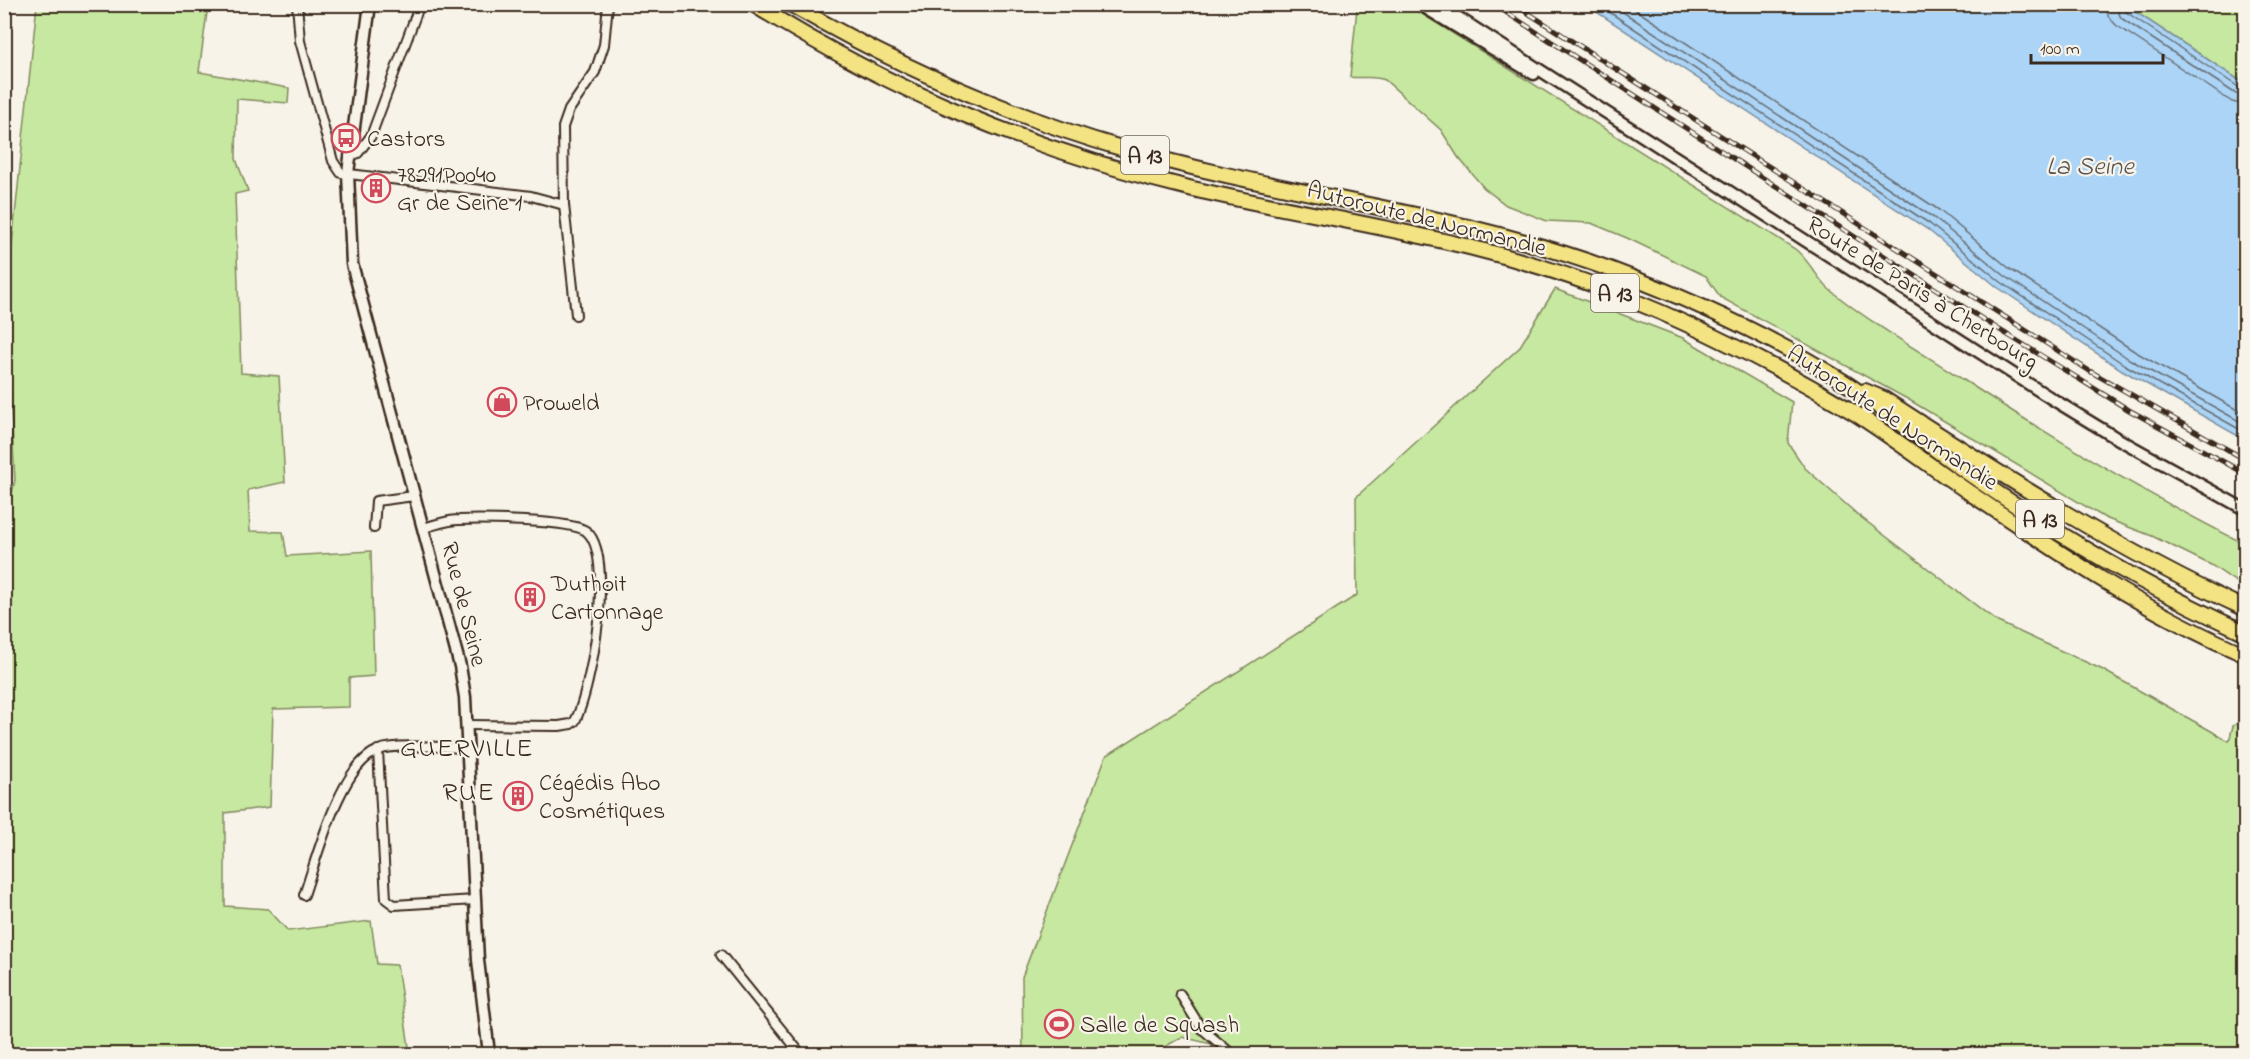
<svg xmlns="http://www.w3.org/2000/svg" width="2250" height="1059" viewBox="0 0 2250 1059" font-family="'Indie Flower',sans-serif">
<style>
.green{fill:#c7e8a0;stroke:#81895f;stroke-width:1.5}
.water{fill:#abd4f6;stroke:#7e90a0;stroke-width:1.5}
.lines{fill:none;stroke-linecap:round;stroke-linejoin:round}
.shore{stroke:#686e74;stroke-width:1.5}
.street-casing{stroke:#3b2a1e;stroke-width:12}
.secondary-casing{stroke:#3b2a1e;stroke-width:15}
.highway-casing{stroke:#3b2a1e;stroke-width:18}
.street{stroke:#f7f3e8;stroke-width:8}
.secondary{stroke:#f7f3e8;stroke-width:10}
.highway{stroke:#f4e382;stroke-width:14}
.rail-casing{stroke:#3b2a1e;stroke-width:5}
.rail{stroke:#f7f3e8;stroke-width:3;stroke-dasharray:9;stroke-linecap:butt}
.labels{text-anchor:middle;stroke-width:4.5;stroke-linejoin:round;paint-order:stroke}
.shield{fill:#f7f3e8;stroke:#73665b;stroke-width:1.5}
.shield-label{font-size:22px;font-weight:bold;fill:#3b2a1e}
.poi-label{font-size:24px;fill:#3b2a1e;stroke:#f7f3e8;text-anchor:start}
.street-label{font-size:24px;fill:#3b2a1e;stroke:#f7f3e8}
.water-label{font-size:26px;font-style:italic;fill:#575454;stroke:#f7f3e8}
.quarter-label{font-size:27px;letter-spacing:1.5px;fill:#3b2a1e;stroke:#f7f3e8}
</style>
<rect width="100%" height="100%" fill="#f7f3e8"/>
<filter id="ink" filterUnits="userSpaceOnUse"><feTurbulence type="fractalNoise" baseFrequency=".0167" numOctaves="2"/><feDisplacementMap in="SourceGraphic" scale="12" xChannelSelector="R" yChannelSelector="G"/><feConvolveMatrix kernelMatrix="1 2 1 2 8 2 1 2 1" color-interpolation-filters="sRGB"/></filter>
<g filter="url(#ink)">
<g class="green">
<polygon points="37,4 208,5 199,72 289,88 288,103 237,99 236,159 248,191 235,194 241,373 279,376 285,482 248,490 250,531 283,532 287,556 371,551 374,676 349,678 349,707 273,709 270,807 225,813 225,906 268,909 288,931 371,921 377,964 397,965 410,1054 5,1054 4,526 15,480 5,311"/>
<path d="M1350,5H1408L1795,249C1810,261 1817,279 1830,290C1870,323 1916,349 1959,377C2051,437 2147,495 2245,544V588L2211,565L2152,536L2105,518L1911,401L1720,297L1706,276L1627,238L1591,223L1547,221L1506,205L1484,188L1458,157L1441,130L1385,80C1374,75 1362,79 1350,77L1357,8Z"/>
<polygon points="2125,5 2245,5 2245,84"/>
<polygon points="1555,289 1683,338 1792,402 1788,443 1805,468 1858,515 1998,622 2101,669 2229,741 2233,726 2245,718 2245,1054 1254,1054 1182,1037 1152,1054 1023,1054 1022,977 1106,756 1357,595 1356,497 1519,348"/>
</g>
<polygon class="water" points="1586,5 2125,5 2245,84 2245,440 2122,370 1997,287 1927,229"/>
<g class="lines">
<g class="shore">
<polyline points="1597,4 1930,224 2001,282 2125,365 2246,433"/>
<polyline points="1611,4 1934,218 2005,276 2129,359 2246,425"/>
<polyline points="1627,4 1939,210 2010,269 2134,351 2246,415"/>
<polyline points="2106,4 2108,16 2116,25 2232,102 2246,105"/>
<polyline points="2115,4 2121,18 2236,94 2246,96"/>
<polyline points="2122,4 2126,12 2240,88 2246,89"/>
</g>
<g class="street-casing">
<g id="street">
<polyline points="297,4 300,41 333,161 341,173 531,196 564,205"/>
<polyline points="349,157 358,153 371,136 420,4"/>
<polyline points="576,315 564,205 563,127 569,110 595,72 604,45 608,4"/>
<polyline points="374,528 376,501 414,496"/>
<path d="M423,528C435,525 447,520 459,520C481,519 571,520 586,531C616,554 591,691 575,721L571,724L559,726L466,725"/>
<polyline points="378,750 386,899 394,905 475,900"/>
<path d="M304,895C317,858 340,764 379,750C397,743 446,748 467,748"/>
<polyline points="721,955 801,1054"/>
<polyline points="1180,994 1201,1028 1232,1054"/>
</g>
</g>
<g class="secondary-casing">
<g id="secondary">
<polyline points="370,4 348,173 352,264 460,666 465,697 478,960 489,1054"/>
<polyline points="1419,4 1534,74"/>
<polyline points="1437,4 2049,397 2113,436 2246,510"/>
</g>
</g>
<g class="highway-casing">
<g id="highway">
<path d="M753,4C894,92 1031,150 1193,189C1335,222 1480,238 1617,294C1699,327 1778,366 1853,412C1885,432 1917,456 1948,478C2044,543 2138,609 2246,655"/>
<path d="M790,4C896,65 1004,114 1121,148C1284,196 1453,211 1612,270C1692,300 1772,337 1844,382C1884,408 1921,440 1961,468C2050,531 2146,587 2246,633"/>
<path d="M1865,391L1884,399C2001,475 2118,550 2246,609"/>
</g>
</g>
<use href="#street" class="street"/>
<use href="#secondary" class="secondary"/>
<use href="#highway" class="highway"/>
<g class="rail-casing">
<g id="rail">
<polyline points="1493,4 1995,327 2129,410 2246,474"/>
<polyline points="1514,4 2088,370 2246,460"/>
</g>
</g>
<use href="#rail" class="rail"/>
</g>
</g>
<defs>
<g id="bus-ring" transform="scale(1.5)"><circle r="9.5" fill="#f7f3e8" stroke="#d1495b" stroke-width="1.5"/><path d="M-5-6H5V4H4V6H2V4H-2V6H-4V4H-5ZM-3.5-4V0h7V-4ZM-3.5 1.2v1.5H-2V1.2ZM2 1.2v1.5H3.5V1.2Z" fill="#d1495b"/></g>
<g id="building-ring" transform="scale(1.5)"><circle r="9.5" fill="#f7f3e8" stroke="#d1495b" stroke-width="1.5"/><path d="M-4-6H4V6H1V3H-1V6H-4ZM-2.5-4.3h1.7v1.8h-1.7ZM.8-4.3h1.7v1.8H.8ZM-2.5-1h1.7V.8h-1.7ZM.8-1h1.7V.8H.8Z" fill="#d1495b"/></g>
<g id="shop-ring" transform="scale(1.5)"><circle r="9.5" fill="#f7f3e8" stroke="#d1495b" stroke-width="1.5"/><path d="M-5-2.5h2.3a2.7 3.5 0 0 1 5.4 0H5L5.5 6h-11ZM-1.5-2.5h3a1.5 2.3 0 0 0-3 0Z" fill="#d1495b"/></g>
<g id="stadium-ring" transform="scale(1.5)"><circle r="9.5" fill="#f7f3e8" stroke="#d1495b" stroke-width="1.5"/><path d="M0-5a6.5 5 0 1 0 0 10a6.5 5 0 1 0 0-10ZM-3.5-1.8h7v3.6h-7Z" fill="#d1495b"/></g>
</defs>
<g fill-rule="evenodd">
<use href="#bus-ring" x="346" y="138"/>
<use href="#building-ring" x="376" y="188"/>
<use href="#shop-ring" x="502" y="402"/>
<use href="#building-ring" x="530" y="597"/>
<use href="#building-ring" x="518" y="796"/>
<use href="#stadium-ring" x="1059" y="1024"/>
</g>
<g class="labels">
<g class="shield">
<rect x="1121" y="136" width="48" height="38" rx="4.5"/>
<rect x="1591" y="274" width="48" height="38" rx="4.5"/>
<rect x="2016" y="500" width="48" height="38" rx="4.5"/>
</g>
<g class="shield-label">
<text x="1145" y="163">A 13</text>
<text x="1615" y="301">A 13</text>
<text x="2040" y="527">A 13</text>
</g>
<g class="poi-label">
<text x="367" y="146">Castors</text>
<text x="397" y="182">78291P0040<tspan x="397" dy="28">Gr de Seine 1</tspan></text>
<text x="523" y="410">Proweld</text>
<text x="551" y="591">Duthoit<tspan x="551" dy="28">Cartonnage</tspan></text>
<text x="539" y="790">Cégédis Abo<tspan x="539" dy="28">Cosmétiques</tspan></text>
<text x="1080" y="1032">Salle de Squash</text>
</g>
<g class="street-label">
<text transform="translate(1427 218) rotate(14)" y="8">Autoroute de Normandie</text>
<text transform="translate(1923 292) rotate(32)" y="8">Route de Paris à Cherbourg</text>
<text transform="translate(1893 417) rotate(33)" y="8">Autoroute de Normandie</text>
<text transform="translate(465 604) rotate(76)" y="8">Rue de Seine</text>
</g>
<g class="water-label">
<text x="2090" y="174">La Seine</text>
</g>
<g class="quarter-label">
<text x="467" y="756">GUERVILLE</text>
<text x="469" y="800">RUE</text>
</g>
</g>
<rect width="2250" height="1059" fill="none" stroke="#f7f3e8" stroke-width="24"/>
<rect x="12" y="12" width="2226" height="1035" fill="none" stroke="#3b2a1e" stroke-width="2" filter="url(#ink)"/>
<path d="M2031 54v9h132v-9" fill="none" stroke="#3b2a1e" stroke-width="3"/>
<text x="2040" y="54" font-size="18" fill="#3b2a1e" stroke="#f7f3e8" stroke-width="4.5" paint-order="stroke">100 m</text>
</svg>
